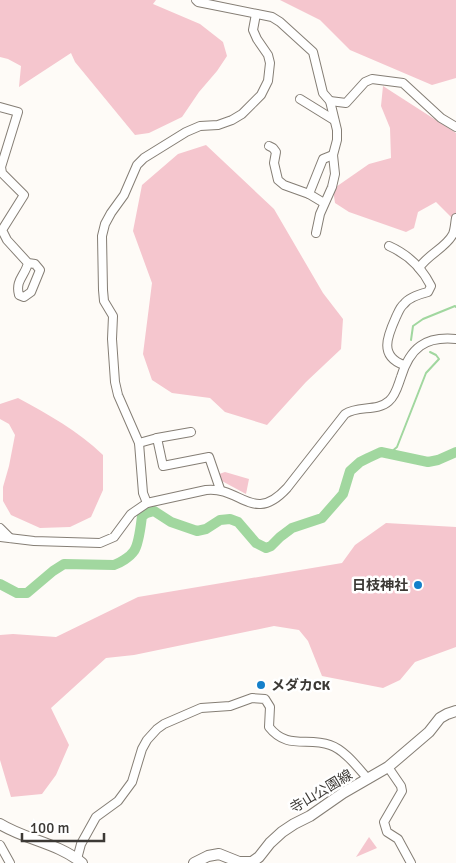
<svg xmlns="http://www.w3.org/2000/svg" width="456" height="863" viewBox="0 0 456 863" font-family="Signika,'Noto Sans JP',sans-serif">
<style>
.green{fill:#f5c6ce}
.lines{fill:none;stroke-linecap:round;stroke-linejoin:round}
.stream{stroke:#a1d79f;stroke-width:2}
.river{stroke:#a1d79f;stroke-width:10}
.minor-casing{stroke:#857e75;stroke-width:10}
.major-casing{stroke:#857e75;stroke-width:12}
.minor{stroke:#fff;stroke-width:8}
.major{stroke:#fff;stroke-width:10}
.poi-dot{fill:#1580ca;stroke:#fff;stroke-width:2}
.labels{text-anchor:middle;stroke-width:5;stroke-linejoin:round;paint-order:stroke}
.poi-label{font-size:14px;font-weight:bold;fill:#3c3935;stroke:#fff;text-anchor:end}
.street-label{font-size:14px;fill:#3c3935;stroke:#fff}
</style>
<rect width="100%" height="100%" fill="#fefbf7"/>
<g class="green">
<polygon points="0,0 156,0 153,4 200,24 223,42 227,56 217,71 199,92 182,117 149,133 135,135 75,62 71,53 19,87 21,66 8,59 0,57"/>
<polygon points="280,0 456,0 456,78 432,85 350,50 320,20"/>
<polygon points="383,86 456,133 456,225 454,220 436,202 418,212 414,228 406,232 349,212 335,203 333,189 369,164 391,158 390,128 381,106"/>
<polygon points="206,145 274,209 323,293 343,319 341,349 306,382 267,425 225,412 210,398 172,393 152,380 143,354 152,283 133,231 142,185 178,154"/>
<path d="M18,398C49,415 77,430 103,455V490L91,517L70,527L40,528L11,515L3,501V487L9,466L15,435L9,424L0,419V404Z"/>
<polygon points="225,472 249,479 246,494 220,480 219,474"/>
<polygon points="386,523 456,527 456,647 415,662 400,680 383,688 322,676 308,641 299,630 274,626 134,655 106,658 51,708 69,745 56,775 42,794 11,797 0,760 0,635 13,634 56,637 138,597 342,563 355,545"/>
<polygon points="369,837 377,848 356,857"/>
</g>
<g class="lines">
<g class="stream">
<polyline points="411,340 413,326 423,319 455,306 456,307"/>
<polyline points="390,453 397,447 426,373 439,359 436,355 430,352"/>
</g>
<path class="river" d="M0,584L17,593H27L53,571L64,564L114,565C120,563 130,557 134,551C139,544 141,524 142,516L147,513L154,511L171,522L197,531L206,529L220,520L230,519L238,522L256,543L266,548L271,546L280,537L292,528L322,518L343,494L350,471L360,462L368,458L381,452L428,462L438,460L456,452"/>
<g class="minor-casing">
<g id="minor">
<polyline points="196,0 198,2 272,17 280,22 313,52 323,93 330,101 337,130 337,140 333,155 335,174 332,187 320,214 316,233"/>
<polyline points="300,99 334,120"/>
<polyline points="330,101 346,103 365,82 372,79 403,83 441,118 456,127"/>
<path d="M0,107L18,112L1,167L2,173L24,195L2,230L7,240L28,263L35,264L40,270L31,292L24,297L19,295C15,280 25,276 28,263"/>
<polyline points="269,146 273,148 276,152 274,163 278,180 284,185 309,194"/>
<polyline points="324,203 309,194 323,159 333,155"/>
<path d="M389,246C407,254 422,268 431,286L428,292C420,294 409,297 404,304C400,307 398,313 396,317C387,337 379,356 404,365"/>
<path d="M419,268C428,254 446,248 453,234C455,229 455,223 456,218"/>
<polyline points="157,438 191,432"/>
<polyline points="139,443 157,438 163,466 209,457 220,489"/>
<polyline points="147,503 143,493 139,443 118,395 115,382 112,339 113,316 104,301 103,290 102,236 105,224 111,213 124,195 137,165 144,158 186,132 200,126 218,125 232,120 242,114 261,95 268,81 270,63 268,55 257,39 253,30 256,14"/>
<polyline points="0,528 10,538"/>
<path d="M0,537L34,541L100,543L114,537L131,514L147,503L206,490C241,486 253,525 287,488L345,414C358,405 377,412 389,401C396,395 398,385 401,377C410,348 425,336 456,339"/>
<polyline points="388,767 401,786 402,791 384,822 387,832 398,839 411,863"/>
<polyline points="0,845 10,863"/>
<path d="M77,859L81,844L96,817L118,801L132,782L142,749L147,740L157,729L164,724L201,708L230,706L252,698L265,699L270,707L269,727C287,750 307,737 330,745C345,750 358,768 368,779"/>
</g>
</g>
<g class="major-casing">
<g id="major">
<path d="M0,824C26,840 58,843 82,863"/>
<polyline points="194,863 208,856 219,854 239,862 252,862 259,857 270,843 282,832 294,824 310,816 343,793 388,767 429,732 440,718 447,714 456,711"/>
</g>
</g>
<use href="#minor" class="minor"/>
<use href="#major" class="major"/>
</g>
<g class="poi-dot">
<circle cx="418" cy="585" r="5"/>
<circle cx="261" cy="685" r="5"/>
</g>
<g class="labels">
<g class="poi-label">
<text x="408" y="590">日枝神社</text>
<text x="271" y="690" text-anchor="start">メダカCK</text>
</g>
<g class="street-label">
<text transform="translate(321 791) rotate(-31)" y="5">寺山公園線</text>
</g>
</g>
<path d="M22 833v8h82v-8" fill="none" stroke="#3c3935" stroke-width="2.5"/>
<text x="30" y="833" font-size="15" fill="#3c3935" stroke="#ffffff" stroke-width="4" paint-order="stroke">100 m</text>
</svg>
